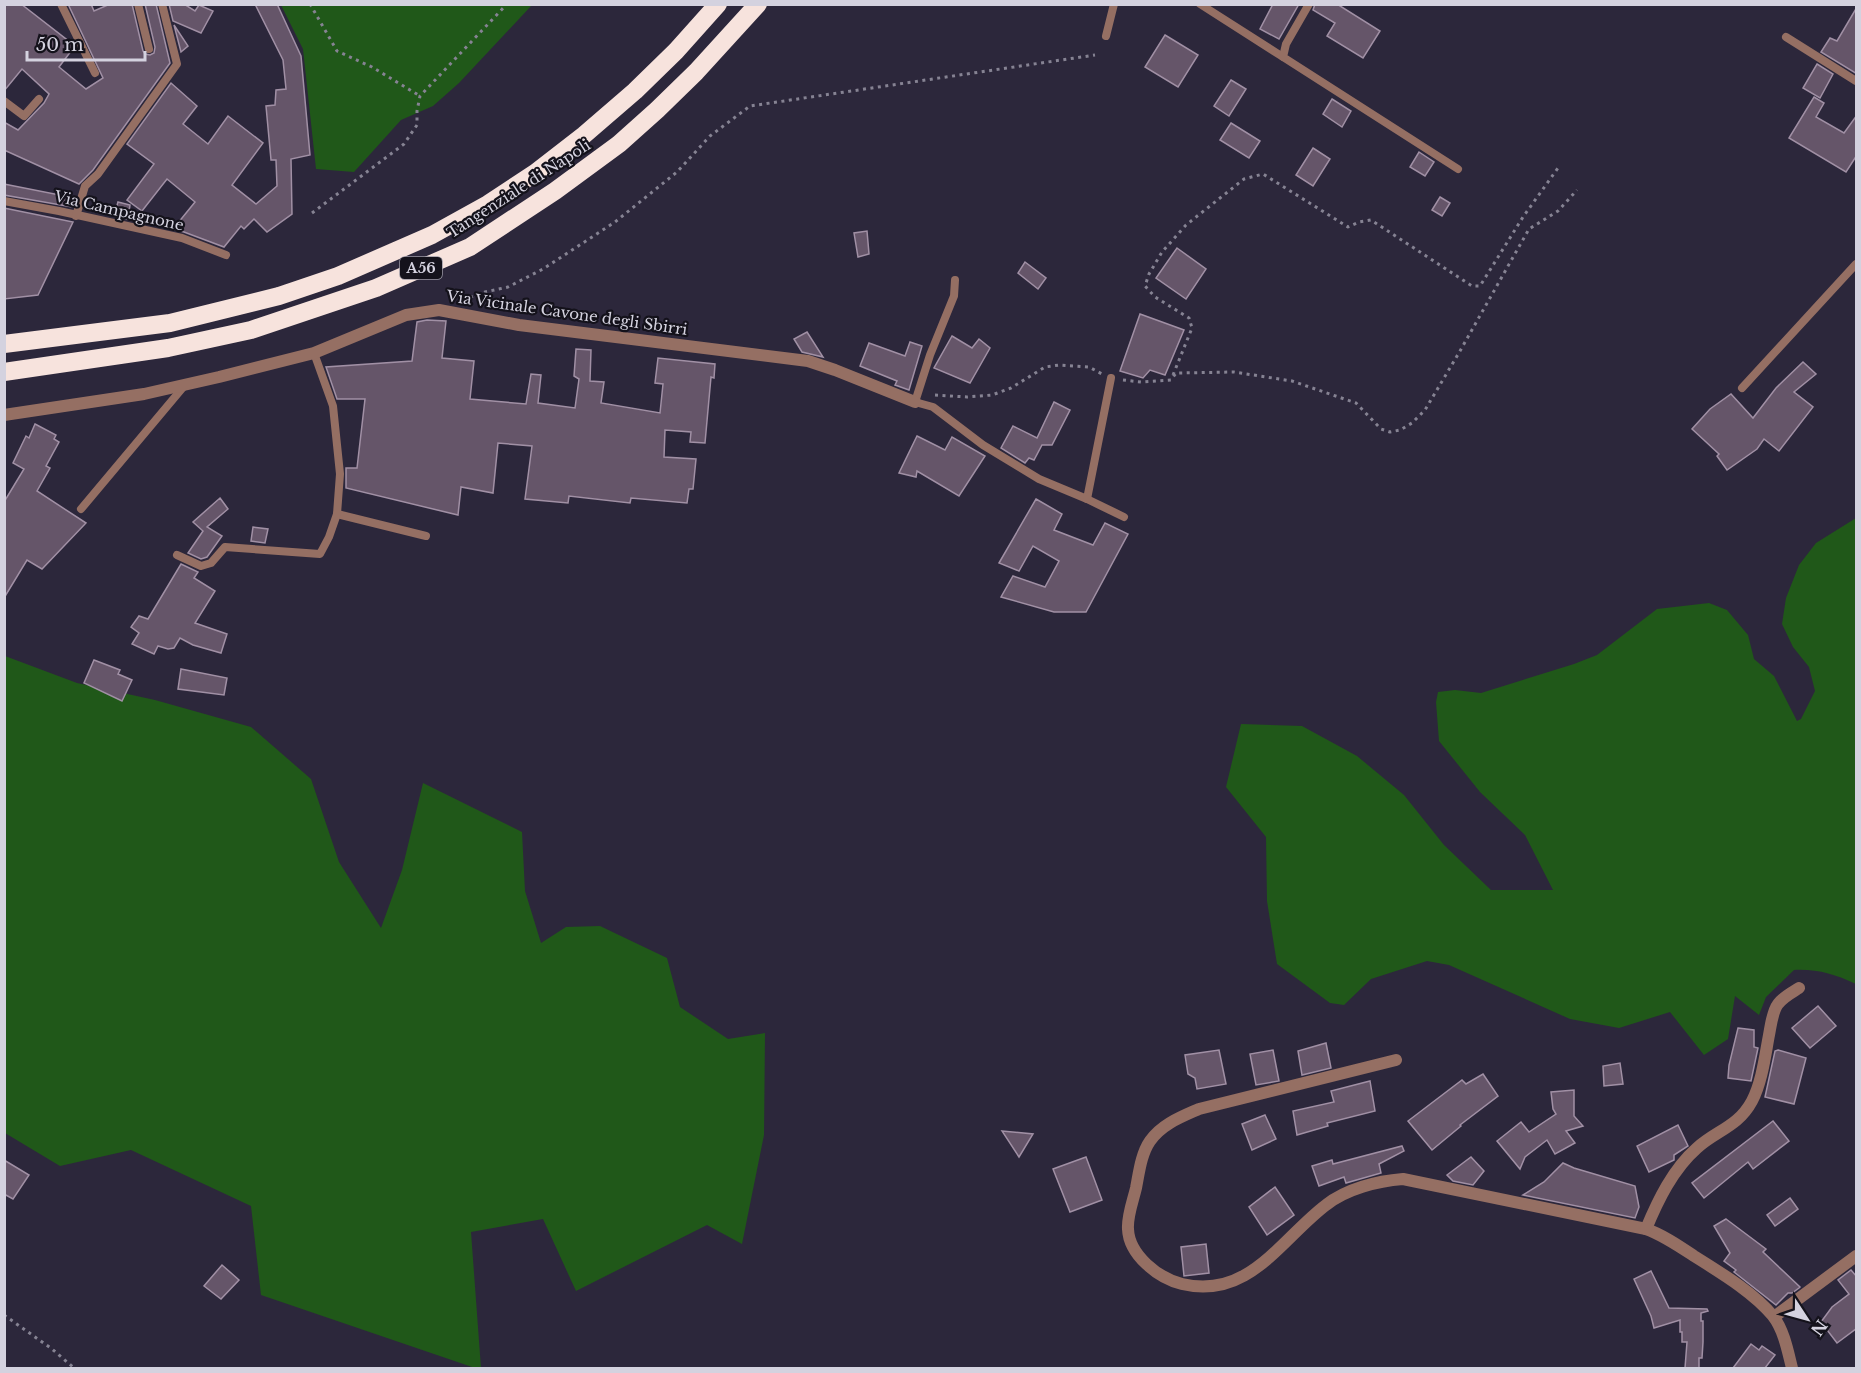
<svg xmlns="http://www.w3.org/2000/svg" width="1861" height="1373" viewBox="0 0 1861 1373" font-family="'Libre Baskerville',serif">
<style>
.green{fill:#205819}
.building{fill:#655569;stroke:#a190a5;stroke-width:1.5}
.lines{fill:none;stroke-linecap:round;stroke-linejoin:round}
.path{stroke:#868393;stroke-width:3;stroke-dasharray:3 4.5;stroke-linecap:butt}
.lane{stroke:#956f63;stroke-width:8}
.street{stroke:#956f63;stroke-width:12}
.highway{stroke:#f7e3dd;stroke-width:18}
.labels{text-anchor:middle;stroke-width:4.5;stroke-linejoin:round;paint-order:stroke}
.shield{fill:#14121b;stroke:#9a98a4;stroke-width:1.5}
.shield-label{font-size:14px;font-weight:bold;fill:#d4d2df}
.street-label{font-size:15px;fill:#d4d2df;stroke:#14121b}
</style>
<rect width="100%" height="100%" fill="#2c273b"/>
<g class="green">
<polygon points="281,5 532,5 459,83 433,106 401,120 354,172 316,169 303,49"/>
<path d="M1856,518V984C1834,974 1818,969 1794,970L1766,997L1759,1015L1735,996L1728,1039L1704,1055L1670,1012L1619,1028L1570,1019L1449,965L1427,961L1371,979L1344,1005L1330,1003L1277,964L1267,901L1266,837L1226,787L1241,724L1302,726L1357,756L1404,795L1444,845L1491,890H1553L1525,835L1480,792L1439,741L1436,702L1438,692L1455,690L1481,693L1574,664L1597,655L1657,609L1709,603L1727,610L1748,635L1754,659L1774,676L1797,721L1801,719L1815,691L1809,667L1793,647L1782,624L1786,598L1799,565L1816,543Z"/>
<polygon points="5,656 77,683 155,700 251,727 311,779 339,862 381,928 402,870 423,783 522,832 525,891 541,943 566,927 600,926 667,958 680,1007 728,1039 765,1033 764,1135 742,1244 707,1225 576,1291 543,1219 471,1232 481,1368 475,1368 261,1295 251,1206 131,1150 60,1166 5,1133"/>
</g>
<g class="building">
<polygon points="4,4 21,4 75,46 59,67 86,89 103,78 68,4 91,4 94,11 110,4 132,4 143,51 145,54 150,55 154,53 155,47 145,4 156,4 170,63 93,170 79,184 4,150 4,122 18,130 44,103 49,94 22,69 4,91"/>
<polygon points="169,4 184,4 195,11 199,5 213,11 201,33 173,21"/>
<polygon points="255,4 277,4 301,56 310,155 291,159 292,214 267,232 254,219 244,229 241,226 224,247 184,232 173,229 195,202 167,179 142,211 127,200 154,164 127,144 171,83 197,106 183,124 208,144 228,116 263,143 232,185 256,204 277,186 276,160 271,160 266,106 275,105 276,90 286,89 283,60"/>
<polygon points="1273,4 1299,4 1279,39 1260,29"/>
<polygon points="1315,4 1337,4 1380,31 1363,58 1327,36 1335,23 1313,10"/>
<polygon points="1857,7 1857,74 1821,52 1830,38 1837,41"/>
<polygon points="174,25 188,46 181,52"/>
<polygon points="1165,35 1198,55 1178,87 1145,67"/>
<polygon points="1817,64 1833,74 1820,98 1803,88"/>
<polygon points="1231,80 1246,89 1229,116 1214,106"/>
<polygon points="1814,97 1824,103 1816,117 1844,133 1857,115 1857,155 1846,172 1789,138"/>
<polygon points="1332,99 1351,111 1342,127 1323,114"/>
<polygon points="1231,123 1260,141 1249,158 1220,140"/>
<polygon points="1313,148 1330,159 1313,186 1296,175"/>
<polygon points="1419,152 1434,162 1425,176 1410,167"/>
<polygon points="4,184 75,198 72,207 4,195"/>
<polygon points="1440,197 1450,203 1442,216 1432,210"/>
<polygon points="118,202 130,205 128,219 114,216"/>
<polygon points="4,208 73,222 38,295 4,299"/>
<polygon points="867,231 869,254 858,257 854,233"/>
<polygon points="1177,248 1206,269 1186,299 1156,278"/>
<polygon points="1025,262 1046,278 1038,289 1018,273"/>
<polygon points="1140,314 1184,330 1165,375 1150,370 1143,378 1120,371"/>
<polygon points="427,320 446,321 442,358 474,361 470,399 526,404 531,374 541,375 538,403 575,408 579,379 574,376 576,349 591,350 590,381 604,382 601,403 660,413 663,384 655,383 658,358 715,364 714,378 711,377 705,443 690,442 691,432 665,430 664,457 696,459 693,489 689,489 687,503 631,498 630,503 569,496 568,503 525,499 532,446 498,443 493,493 461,487 458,515 346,488 346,468 357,468 365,399 337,399 326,367 412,361 417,322"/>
<polygon points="807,332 823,357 802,352 794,339"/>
<polygon points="952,336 972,348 979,339 990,348 970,383 934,368"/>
<polygon points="910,342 922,346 909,390 895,385 897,381 860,366 869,343 905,356"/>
<polygon points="1803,362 1816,374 1794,392 1813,407 1779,451 1764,439 1757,449 1727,470 1717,456 1719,454 1692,429 1710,409 1731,394 1753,418 1776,388"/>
<polygon points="1054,402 1070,410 1052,445 1042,445 1034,460 1029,458 1025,463 1001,448 1013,426 1037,438"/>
<polygon points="35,424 56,435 54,439 59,442 46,466 50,468 37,491 86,523 42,569 27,560 4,598 4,502 24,469 13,463 26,436 29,438"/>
<polygon points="917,436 945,450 952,437 985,456 959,496 917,471 916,477 899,473"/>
<polygon points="220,498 228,509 207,527 222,536 207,557 201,559 188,553 203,531 193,522"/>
<polygon points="1036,499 1062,514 1054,530 1093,545 1105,523 1128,534 1086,612 1054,612 1001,597 1013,576 1045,587 1059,561 1033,546 1019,571 999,563"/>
<polygon points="253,527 268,529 265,543 251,541"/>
<polygon points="181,564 198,572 194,578 215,591 195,623 227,634 221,653 193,645 180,638 174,648 168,649 158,646 154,654 132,644 139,633 131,627 139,616 148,619"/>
<polygon points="94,660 120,670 118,674 132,680 122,701 84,683"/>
<polygon points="181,669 227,678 224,695 178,689"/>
<polygon points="1818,1006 1836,1026 1810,1048 1792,1028"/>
<polygon points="1738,1028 1754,1030 1754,1047 1758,1048 1751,1081 1728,1078 1729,1065"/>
<polygon points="1326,1043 1331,1068 1302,1075 1298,1051"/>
<polygon points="1219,1050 1226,1084 1197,1089 1195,1078 1188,1074 1185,1055"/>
<polygon points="1273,1050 1279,1081 1256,1085 1250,1054"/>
<polygon points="1778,1050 1806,1058 1794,1104 1765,1097 1775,1051"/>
<polygon points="1620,1063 1623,1084 1604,1086 1603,1066"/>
<polygon points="1483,1074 1498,1096 1460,1125 1461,1126 1432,1150 1408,1121 1462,1080 1466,1084"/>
<polygon points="1370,1081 1375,1111 1327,1123 1328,1126 1297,1135 1293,1111 1334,1102 1331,1091"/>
<polygon points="1574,1090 1574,1116 1583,1126 1566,1131 1575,1143 1555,1154 1547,1140 1525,1157 1520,1169 1497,1141 1521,1122 1529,1132 1556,1114 1553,1109 1551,1092"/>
<polygon points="1265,1115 1276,1139 1252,1150 1242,1124"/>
<polygon points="1773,1121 1789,1141 1753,1169 1748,1162 1704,1198 1692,1183"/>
<polygon points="1678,1125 1688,1146 1674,1155 1674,1160 1649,1172 1637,1146"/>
<polygon points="1002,1131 1033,1134 1019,1157"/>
<polygon points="1402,1146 1404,1151 1379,1164 1381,1173 1346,1183 1344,1177 1319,1186 1312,1166 1332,1160 1333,1164"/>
<polygon points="1086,1157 1102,1200 1070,1212 1053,1169"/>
<polygon points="1471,1157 1484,1171 1473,1185 1453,1181 1447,1175"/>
<polygon points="4,1160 29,1175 13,1199 4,1194"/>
<polygon points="1563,1163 1574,1168 1635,1186 1639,1207 1635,1218 1523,1195 1544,1182"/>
<polygon points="1275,1187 1294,1215 1267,1235 1249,1207"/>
<polygon points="1790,1198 1798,1209 1775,1226 1767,1215"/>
<polygon points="1726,1219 1766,1249 1763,1252 1800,1287 1799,1288 1792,1293 1788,1293 1776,1305 1734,1272 1736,1270 1724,1261 1730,1253 1714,1226"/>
<polygon points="1206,1244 1209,1273 1184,1276 1181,1247"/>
<polygon points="222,1265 239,1280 221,1299 204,1286"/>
<polygon points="1851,1270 1857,1277 1857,1328 1837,1343 1821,1322 1832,1307 1849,1294 1838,1280"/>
<polygon points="1651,1271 1669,1308 1707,1309 1708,1311 1701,1313 1701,1321 1703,1321 1703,1342 1702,1358 1699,1358 1699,1368 1685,1368 1687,1342 1682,1342 1682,1332 1680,1332 1680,1320 1654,1328 1651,1316 1634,1279"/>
<polygon points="1751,1344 1759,1350 1762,1346 1775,1355 1765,1368 1733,1368"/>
</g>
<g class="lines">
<g class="path">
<polyline points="310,4 337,51 372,67 420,96"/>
<polyline points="312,213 404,144 417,125 417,111 420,96 507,4"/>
<polyline points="463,300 485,292 508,287 543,269 615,222 677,172 710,136 750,106 1095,55"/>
<polyline points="1173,375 1192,328 1189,318 1155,297 1145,286 1149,274 1162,252 1186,225 1244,179 1263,174 1348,227 1359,222 1371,220 1472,286 1480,286 1523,217 1558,168"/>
<polyline points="1123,380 1141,382 1171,380 1176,373 1234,372 1292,381 1356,403 1381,429 1390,432 1400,430 1412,423 1425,410 1460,351 1529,229 1558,211 1577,190"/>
<polyline points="935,395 967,397 992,395 1011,388 1045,367 1059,365 1089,367 1102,374"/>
<polyline points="4,1315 52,1349 74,1368"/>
</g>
<g class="lane">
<polyline points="61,4 95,73"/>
<polyline points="138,4 149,49"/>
<polyline points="1200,4 1283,57"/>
<polyline points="1309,4 1286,44 1283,57 1458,169"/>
<polyline points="1106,36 1114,4"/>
<polyline points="1786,37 1856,81"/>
<polyline points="4,101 24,116 39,99"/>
<polyline points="4,201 59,211 182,238 226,255"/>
<polyline points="76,216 85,186 98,174 177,64 162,4"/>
<polyline points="955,280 954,296 930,355 915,402 933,407 983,445 1039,479 1087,499 1124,517"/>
<polyline points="1742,388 1856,264"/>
<polyline points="1087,499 1111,378"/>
<polyline points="81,509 185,385"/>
<polyline points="337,514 426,536"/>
<polyline points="177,555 201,566 211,563 225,547 320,554 329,537 337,514 340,474 333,406 314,353"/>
</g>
<g class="street">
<polyline points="4,415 144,394 219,377 314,353 406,315 439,310 519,325 808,361 835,370 915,402"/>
<path d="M1396,1060L1199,1109C1181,1117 1162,1124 1150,1141C1141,1154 1139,1173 1136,1188C1133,1201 1127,1216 1128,1229C1129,1255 1158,1278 1182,1284C1249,1300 1281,1239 1326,1205C1346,1189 1377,1181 1403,1179L1646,1229C1663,1235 1679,1246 1694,1256C1721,1273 1753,1292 1773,1316C1784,1330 1788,1352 1792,1368"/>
<path d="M1646,1229C1658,1200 1673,1169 1697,1148C1717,1130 1738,1127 1752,1101C1762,1082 1765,1056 1769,1035C1771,1025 1772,1012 1778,1004C1783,997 1791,993 1799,988"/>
<polyline points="1774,1317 1856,1256"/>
</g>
<g class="highway">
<polyline points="4,344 170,323 279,296 338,276 432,235 488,204 535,173 584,135 635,91 676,51 718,4"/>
<polyline points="4,372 168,348 251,330 376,288 470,247 555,191 619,144 657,110 696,72 758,4"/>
</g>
</g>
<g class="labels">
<rect class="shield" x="400" y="257" width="42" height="22" rx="4.5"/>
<g class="shield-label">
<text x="421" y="273">A56</text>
</g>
<g class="street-label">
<text transform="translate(519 189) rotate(-33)" y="5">Tangenziale di Napoli</text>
<text transform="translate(119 211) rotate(13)" y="5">Via Campagnone</text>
<text transform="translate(567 313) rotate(8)" y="5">Via Vicinale Cavone degli Sbirri</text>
</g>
</g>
<rect width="1861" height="1373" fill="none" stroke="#d4d2df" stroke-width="12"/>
<g transform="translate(1807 1319) rotate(126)" stroke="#14121b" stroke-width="4.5" paint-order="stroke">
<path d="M0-4.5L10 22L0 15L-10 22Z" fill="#d4d2df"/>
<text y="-9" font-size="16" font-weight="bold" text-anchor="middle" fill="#d4d2df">N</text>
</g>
<path d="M27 51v9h118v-9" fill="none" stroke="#d4d2df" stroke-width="3"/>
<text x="36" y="51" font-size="18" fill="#d4d2df" stroke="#14121b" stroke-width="4.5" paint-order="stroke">50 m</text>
</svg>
